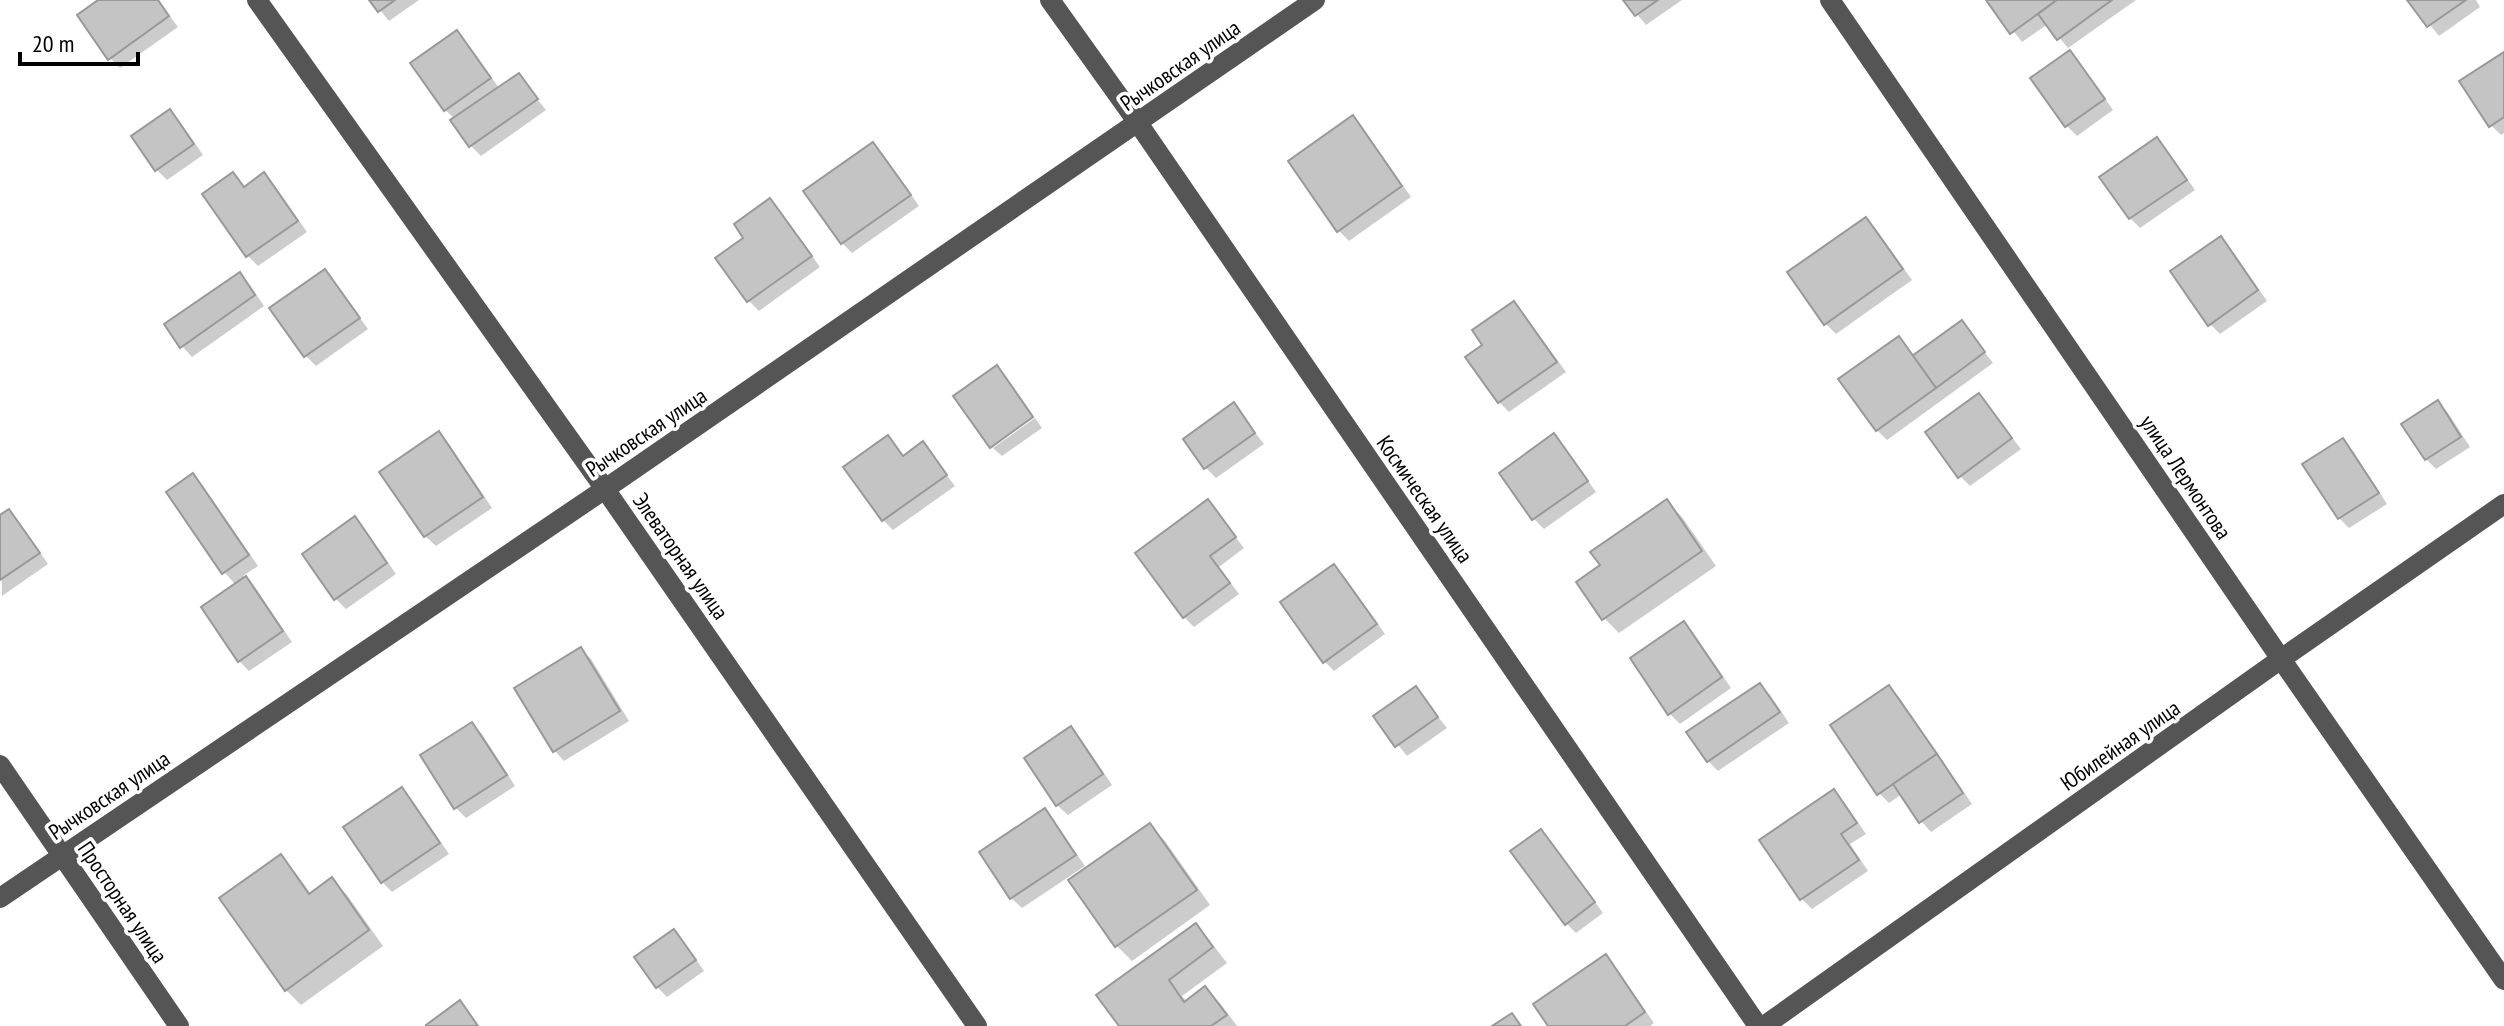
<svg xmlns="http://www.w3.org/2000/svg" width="2504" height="1026" viewBox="0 0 2504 1026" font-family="'PT Sans Narrow',sans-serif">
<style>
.shadow{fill:#0003}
.building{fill:#c4c4c4;stroke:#999;stroke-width:2}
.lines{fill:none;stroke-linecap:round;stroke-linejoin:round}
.minor{stroke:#555;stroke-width:20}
.labels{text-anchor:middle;stroke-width:7;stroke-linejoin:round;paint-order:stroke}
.street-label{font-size:22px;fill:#000;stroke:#fff}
</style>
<rect width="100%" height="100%" fill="#fff"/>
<g class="shadow">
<polygon points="102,0 158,0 178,27 120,68 110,58"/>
<polygon points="372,0 419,0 389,21"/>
<polygon points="1625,0 1682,0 1646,25"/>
<polygon points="1989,0 2136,0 2068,48 2048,24 2022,42"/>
<polygon points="2410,0 2476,0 2480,7 2439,36"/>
<polygon points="457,33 467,43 499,88 518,75 546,110 481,156 471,146 453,121 455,119 445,110"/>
<polygon points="2070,53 2080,63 2113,110 2077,136 2067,126"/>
<polygon points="2504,55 2504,133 2501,135 2491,125"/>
<polygon points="170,112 180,122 203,155 167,180 157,170 134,137"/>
<polygon points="1353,118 1363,128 1411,197 1349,241 1338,230"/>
<polygon points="2157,140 2167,150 2195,190 2140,228 2130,218"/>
<polygon points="873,144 883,154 919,206 852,253 842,243 806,191"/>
<polygon points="233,174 245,188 263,175 274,185 307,232 258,266 248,256 205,194"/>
<polygon points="770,201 780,211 820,267 759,311 749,301 718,259 746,238"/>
<polygon points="1866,219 1876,229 1912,280 1836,334 1826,324 1790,273"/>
<polygon points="2221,239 2231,249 2267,301 2220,334 2210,324"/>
<polygon points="324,271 334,282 368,329 316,366 306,356 272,308"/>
<polygon points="239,274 250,285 264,306 192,357 182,346"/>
<polygon points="1513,303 1523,313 1566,372 1509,412 1499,402 1485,345"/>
<polygon points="1962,323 1993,363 1887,440 1877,430 1898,339 1914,357"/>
<polygon points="997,368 1007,378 1033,415 990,445"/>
<polygon points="1978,395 2021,449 1970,486 1960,476"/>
<polygon points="2438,403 2448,413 2470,447 2436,469 2426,459"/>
<polygon points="1233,405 1264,444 1216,478 1206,468 1186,439"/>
<polygon points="1035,418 1042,428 1002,456 993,448"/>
<polygon points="439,434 449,444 492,508 436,546 425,536 382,472"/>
<polygon points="1554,436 1564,446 1596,492 1544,529 1534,519 1502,473"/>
<polygon points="888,437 905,457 923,444 955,486 893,530 883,520"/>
<polygon points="2343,440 2353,451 2387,504 2349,528 2339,518"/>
<polygon points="193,476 203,486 258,566 243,576 256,589 292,642 249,671 239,661 236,585 224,572"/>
<polygon points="1208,502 1244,548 1219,567 1239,594 1194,627 1184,617"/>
<polygon points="1667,502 1682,517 1716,566 1619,633 1604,618 1603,566"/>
<polygon points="8,512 19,522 48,564 2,596 0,518"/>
<polygon points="355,519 365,529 396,574 346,609 336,599 305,554"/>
<polygon points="1334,566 1344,576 1385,634 1334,671 1324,661"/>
<polygon points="1684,624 1694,634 1731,688 1680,724 1669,713"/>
<polygon points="580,649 591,659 629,721 564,761 554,750"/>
<polygon points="1760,685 1770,695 1789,723 1718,771 1708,761"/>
<polygon points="1888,687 1899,697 1972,804 1931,832 1921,821 1902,794 1889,803 1879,793"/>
<polygon points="1416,689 1447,728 1407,756 1376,717"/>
<polygon points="472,724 482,734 515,786 466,818 456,808"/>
<polygon points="1071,729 1081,739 1112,785 1068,815 1057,805"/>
<polygon points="402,790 412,800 449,854 392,892 382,882"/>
<polygon points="1834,792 1844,802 1866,834 1850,844 1868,871 1812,909 1802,899 1762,841"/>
<polygon points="1044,811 1054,821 1085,866 1022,908 1011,898"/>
<polygon points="1150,826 1165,841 1210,905 1132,961 1117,946"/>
<polygon points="1541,831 1551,841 1603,913 1576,933 1566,923"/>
<polygon points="280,857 295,872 311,894 332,880 347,895 383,946 301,1005 286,990"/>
<polygon points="1195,926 1210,941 1227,963 1182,996 1187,1002 1205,988 1220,1003 1237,1026 1121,1026"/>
<polygon points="674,932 684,942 704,971 667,997 657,987 637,957"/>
<polygon points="1605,957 1615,967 1654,1023 1650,1026 1551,1026"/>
</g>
<g class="building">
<polygon points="98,0 158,0 169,16 108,60 77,15"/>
<polygon points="369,0 395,0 378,12"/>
<polygon points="1623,0 1658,0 1635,16"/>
<polygon points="1986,0 2057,0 2010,34"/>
<polygon points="2057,0 2112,0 2057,40 2038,14"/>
<polygon points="2407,0 2466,0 2427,27"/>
<polygon points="457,30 491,78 444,111 410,63"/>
<polygon points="2070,50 2105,99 2065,127 2030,78"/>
<polygon points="2504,52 2504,117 2489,127 2459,81"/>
<polygon points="519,73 538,99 469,147 450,120"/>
<polygon points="170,109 194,144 155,171 131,136"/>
<polygon points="1353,115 1402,186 1337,232 1288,161"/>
<polygon points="2157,137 2187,180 2129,219 2099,177"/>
<polygon points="873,142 911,195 841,244 803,191"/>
<polygon points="233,172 244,187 264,172 298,221 246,257 202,194"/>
<polygon points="770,198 812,256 747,302 715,258 743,238 734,224"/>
<polygon points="1866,217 1903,269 1824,325 1787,272"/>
<polygon points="2221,236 2258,290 2208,326 2170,271"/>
<polygon points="325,269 360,318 304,357 269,308"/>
<polygon points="240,272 255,295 180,348 164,324"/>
<polygon points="1514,301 1557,362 1498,403 1465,357 1482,345 1472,330"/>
<polygon points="1962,320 1985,352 1936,388 1912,356"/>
<polygon points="1899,336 1936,388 1876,431 1838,379"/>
<polygon points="997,365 1033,417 990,448 953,396"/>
<polygon points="1979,393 2012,438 1958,478 1925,432"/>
<polygon points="2438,400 2461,437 2425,460 2401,424"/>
<polygon points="1234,402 1255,433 1204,469 1183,439"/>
<polygon points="439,431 483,497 424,537 379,472"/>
<polygon points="1554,433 1588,481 1532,520 1499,473"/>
<polygon points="888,435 903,456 923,441 947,475 882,521 843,467"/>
<polygon points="2343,438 2379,493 2338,519 2302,464"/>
<polygon points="193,473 249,555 222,574 166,492"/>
<polygon points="1208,499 1236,537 1210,556 1230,583 1183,618 1135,553"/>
<polygon points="1667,499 1702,551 1602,620 1576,582 1600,565 1590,552"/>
<polygon points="9,509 40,553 0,580 0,515"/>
<polygon points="355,516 387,563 334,600 302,554"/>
<polygon points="1334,564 1377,624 1323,663 1280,602"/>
<polygon points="246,576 283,631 238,662 201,607"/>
<polygon points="1684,621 1722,677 1668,715 1630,658"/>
<polygon points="581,647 620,711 553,752 514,688"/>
<polygon points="1760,683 1780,712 1707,762 1686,732"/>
<polygon points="1889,685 1937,754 1877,795 1830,725"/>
<polygon points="1416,686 1438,717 1395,747 1373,716"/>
<polygon points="472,722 507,775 454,809 420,755"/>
<polygon points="1071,726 1103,774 1056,806 1024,758"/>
<polygon points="1937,754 1963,793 1919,823 1893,784"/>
<polygon points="402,787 440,843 381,883 343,827"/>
<polygon points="1834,789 1857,823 1841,834 1859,860 1800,900 1759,840"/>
<polygon points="1045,808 1076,855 1010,899 979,852"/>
<polygon points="1150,823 1197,890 1115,947 1068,880"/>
<polygon points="1541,829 1595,902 1565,925 1510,851"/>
<polygon points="281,854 309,894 332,877 369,930 285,991 219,898"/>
<polygon points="1196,923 1213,947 1169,980 1184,1002 1205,986 1227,1015 1211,1026 1119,1026 1096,995"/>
<polygon points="674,929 696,960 656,988 634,957"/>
<polygon points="1606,954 1645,1012 1625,1026 1548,1026 1533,1004"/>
<polygon points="460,1000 478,1026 426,1026 426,1025"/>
<polygon points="1512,1013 1521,1026 1492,1026"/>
</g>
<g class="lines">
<g class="minor">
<polyline points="257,0 605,489 977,1026"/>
<polyline points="1050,0 1138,123 1758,1026"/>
<polyline points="1830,0 2281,659 2504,980"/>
<polyline points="0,765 179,1026"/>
<polyline points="0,898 605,489 1315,0"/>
<polyline points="1764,1026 2281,659 2504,504"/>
</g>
</g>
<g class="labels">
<g class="street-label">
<text transform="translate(1180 65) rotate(-35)" y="8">Рычковская улица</text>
<text transform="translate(646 432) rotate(-34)" y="8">Рычковская улица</text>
<text transform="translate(2186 477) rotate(56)" y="8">улица Лермонтова</text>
<text transform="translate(1425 499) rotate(55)" y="8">Космическая улица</text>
<text transform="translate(681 556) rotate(55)" y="8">Элеваторная улица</text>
<text transform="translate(2120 745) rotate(-35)" y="8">Юбилейная улица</text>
<text transform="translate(109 795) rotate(-34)" y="8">Рычковская улица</text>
<text transform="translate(123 902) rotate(56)" y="8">Просторная улица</text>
</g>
</g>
<path d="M20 52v12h118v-12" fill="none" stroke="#000000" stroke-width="4"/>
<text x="32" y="52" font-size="24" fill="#000000" stroke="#ffffff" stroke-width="6" paint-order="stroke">20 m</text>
</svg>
